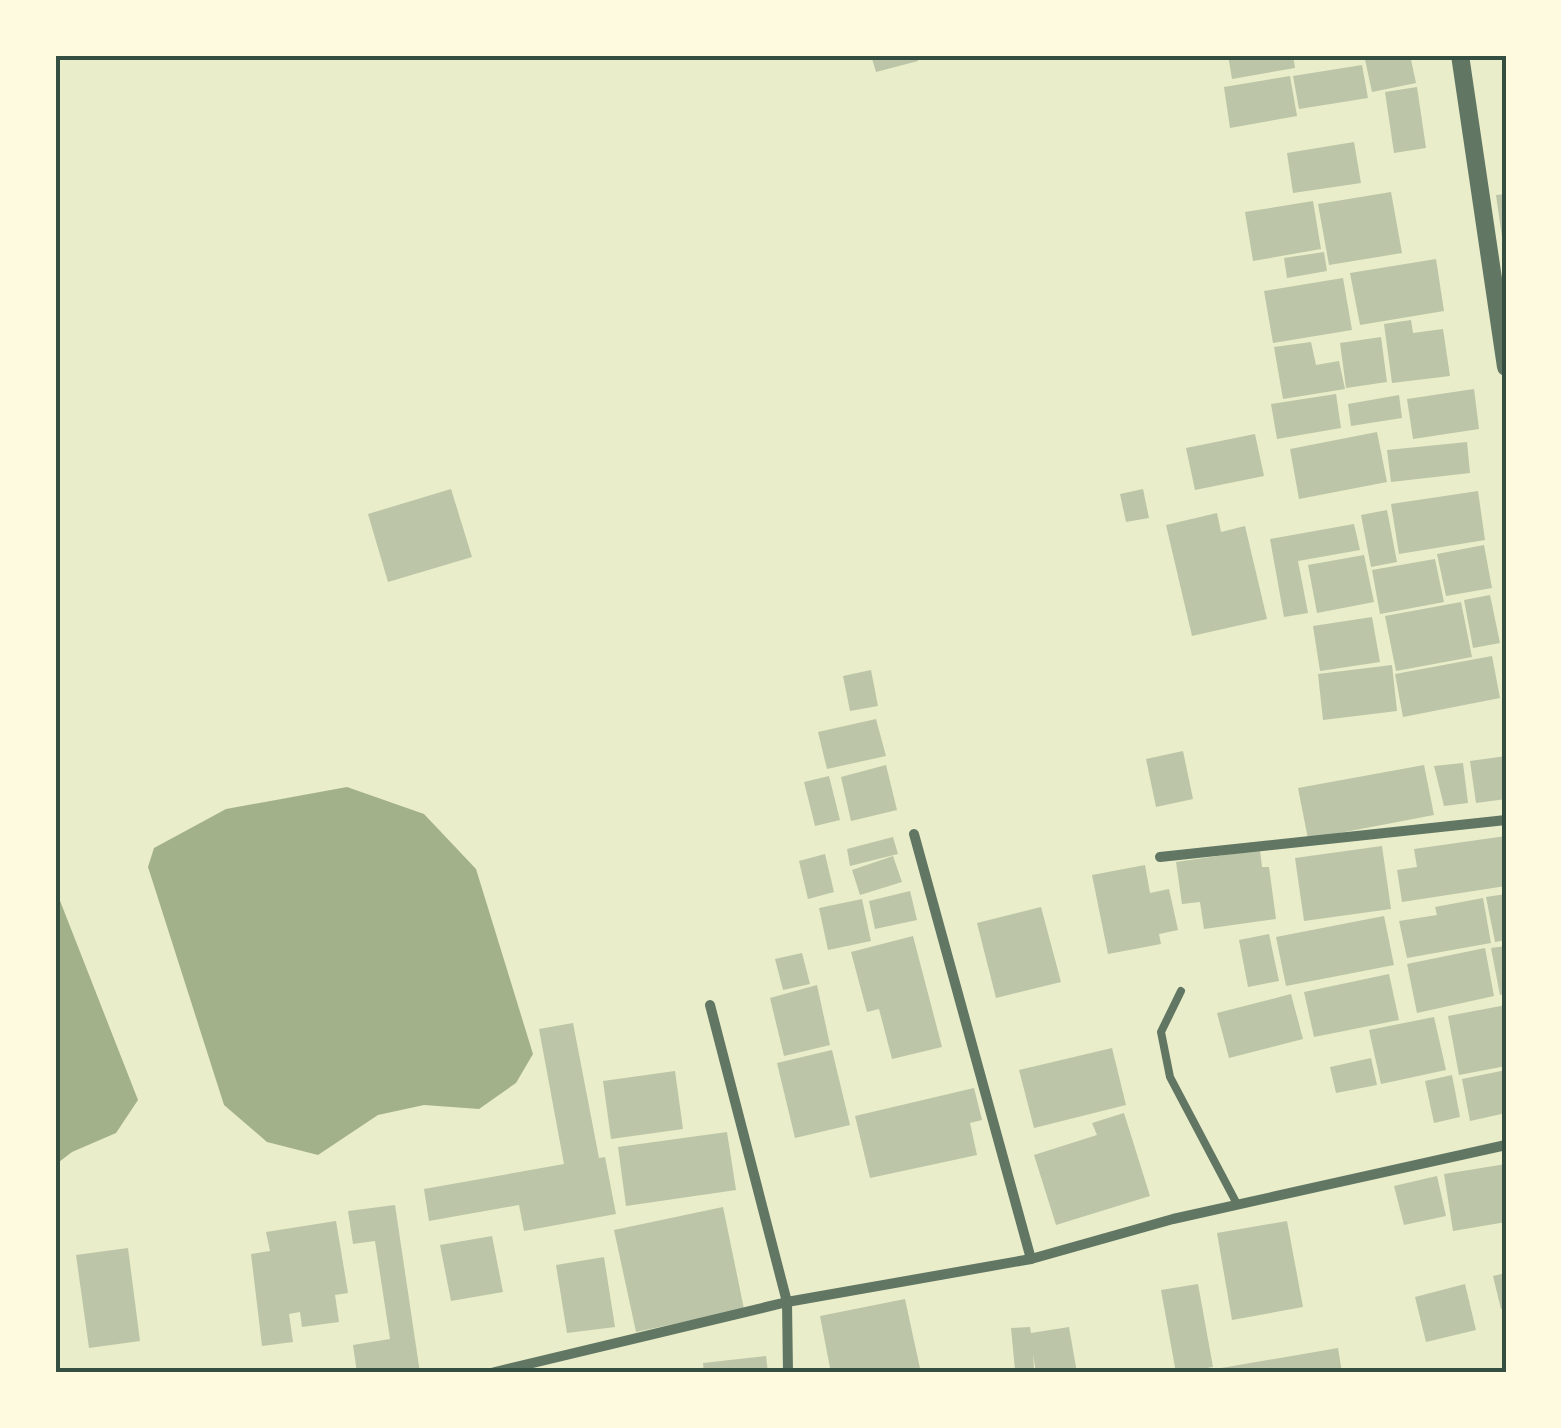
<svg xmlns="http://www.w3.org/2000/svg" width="1561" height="1428" viewBox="0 0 1561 1428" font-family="Barlow,sans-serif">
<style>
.water{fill:#a3b18a}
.building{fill:#bcc5a7}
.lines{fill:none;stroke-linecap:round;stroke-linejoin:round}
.service{stroke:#617663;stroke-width:8}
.minor{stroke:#617663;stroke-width:10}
.tertiary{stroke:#617663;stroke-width:18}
.neatline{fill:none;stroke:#344e41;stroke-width:4}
</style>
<rect width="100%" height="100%" fill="#e9edc9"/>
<g class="water">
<polygon points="347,787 424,814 476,869 533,1054 516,1083 479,1109 424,1105 378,1115 318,1155 267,1142 224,1105 148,867 154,848 226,809"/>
<polygon points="55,888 138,1100 116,1133 72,1152 55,1165"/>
</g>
<g class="building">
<polygon points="871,55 917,55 918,61 876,72"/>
<polygon points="1228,55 1293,55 1295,68 1232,79"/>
<polygon points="1364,55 1410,55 1416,83 1372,92"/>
<polygon points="1362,65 1368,98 1299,109 1293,76"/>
<polygon points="1290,76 1297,116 1230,128 1224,87"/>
<polygon points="1417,87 1426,148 1394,153 1385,92"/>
<polygon points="1354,142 1361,183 1293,193 1287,153"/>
<polygon points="1391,192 1402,253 1329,265 1318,204"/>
<polygon points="1506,194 1506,251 1504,251 1496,195"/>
<polygon points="1313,201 1321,249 1253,261 1245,212"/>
<polygon points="1324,252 1327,271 1287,278 1284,258"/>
<polygon points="1436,259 1444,311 1360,325 1350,273"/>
<polygon points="1343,278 1352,330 1273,343 1264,291"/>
<polygon points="1411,320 1413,333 1443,329 1450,376 1392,383 1384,324"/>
<polygon points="1381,337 1387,382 1346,388 1340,343"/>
<polygon points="1311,342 1316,365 1339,361 1345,389 1283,399 1274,347"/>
<polygon points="1474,389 1479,429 1413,439 1407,399"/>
<polygon points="1336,394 1341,428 1277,439 1271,404"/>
<polygon points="1399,395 1402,418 1351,426 1348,404"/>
<polygon points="1377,432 1387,482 1299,499 1290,449"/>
<polygon points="1255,434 1264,476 1195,490 1186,448"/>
<polygon points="1467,442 1470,473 1391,482 1387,450"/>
<polygon points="451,489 472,557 388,582 368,514"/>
<polygon points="1143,489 1149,518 1126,522 1120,494"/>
<polygon points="1478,491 1485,540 1399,554 1391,504"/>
<polygon points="1387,510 1397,562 1371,567 1361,515"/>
<polygon points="1217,513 1221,532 1245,526 1267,619 1192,636 1166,525"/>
<polygon points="1354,524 1360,550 1298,561 1308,613 1284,617 1270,539"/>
<polygon points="1484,545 1492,588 1446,596 1437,554"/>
<polygon points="1364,555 1374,602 1317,613 1308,565"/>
<polygon points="1435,559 1444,602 1380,614 1372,570"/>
<polygon points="1490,595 1500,643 1473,648 1464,600"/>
<polygon points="1461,602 1472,657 1396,671 1385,616"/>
<polygon points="1372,617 1380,662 1320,671 1313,626"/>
<polygon points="1492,656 1500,698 1403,717 1395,674"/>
<polygon points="1392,665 1397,711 1323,720 1318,674"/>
<polygon points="871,670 878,706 850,711 843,676"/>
<polygon points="876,719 886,756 827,769 818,732"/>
<polygon points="1183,751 1193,799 1156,807 1146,759"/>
<polygon points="1506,756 1506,799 1476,803 1470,761"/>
<polygon points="1463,763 1468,803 1444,806 1434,766"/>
<polygon points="886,765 897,810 851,821 841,777"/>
<polygon points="1424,765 1434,815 1308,839 1298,788"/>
<polygon points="829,776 840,820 815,826 804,782"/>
<polygon points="1506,836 1506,886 1402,902 1397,870 1417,867 1414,849"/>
<polygon points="893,837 898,854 850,866 847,849"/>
<polygon points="1382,846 1391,909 1304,921 1295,858"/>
<polygon points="1260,850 1262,867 1269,867 1276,919 1204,929 1200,902 1182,904 1176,862"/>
<polygon points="825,854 834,892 808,899 799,861"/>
<polygon points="893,856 902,882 860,895 852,870"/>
<polygon points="1145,865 1150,893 1169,889 1178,930 1159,934 1161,944 1108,954 1092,875"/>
<polygon points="910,891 917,920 875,929 869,901"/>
<polygon points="1506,894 1506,940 1495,942 1486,897"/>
<polygon points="1483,898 1491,943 1407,958 1399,921 1437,915 1435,907"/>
<polygon points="862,899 871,941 828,950 819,908"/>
<polygon points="1041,907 1061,982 996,998 977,923"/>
<polygon points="1384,916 1394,965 1286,986 1276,937"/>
<polygon points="1269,934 1279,981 1248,987 1239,940"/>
<polygon points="913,936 942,1047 892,1059 879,1009 867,1012 851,952"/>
<polygon points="1506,946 1506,994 1500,995 1491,948"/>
<polygon points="1485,948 1494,996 1417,1013 1407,964"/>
<polygon points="802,953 810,984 783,990 775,959"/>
<polygon points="1389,974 1399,1020 1314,1037 1304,992"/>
<polygon points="817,985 830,1045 784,1056 770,998"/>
<polygon points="1291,994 1303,1039 1229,1058 1217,1013"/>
<polygon points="1506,1005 1506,1066 1459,1075 1448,1016"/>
<polygon points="1434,1017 1446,1070 1381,1084 1369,1030"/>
<polygon points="573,1023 599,1158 605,1157 616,1214 524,1231 519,1205 429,1221 424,1189 564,1164 539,1029"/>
<polygon points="1112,1048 1126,1105 1034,1128 1019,1070"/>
<polygon points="832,1050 850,1125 795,1138 777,1063"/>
<polygon points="1371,1058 1377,1085 1336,1093 1330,1067"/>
<polygon points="1506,1070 1506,1113 1470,1121 1462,1079"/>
<polygon points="675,1071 683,1129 611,1139 603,1081"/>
<polygon points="1452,1075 1460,1117 1434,1123 1425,1081"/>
<polygon points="974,1088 982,1120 970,1123 977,1155 870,1178 855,1116"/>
<polygon points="1124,1113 1150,1196 1056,1225 1034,1155 1097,1135 1092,1123"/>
<polygon points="727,1132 736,1190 626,1206 618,1147"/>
<polygon points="1506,1164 1506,1222 1453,1231 1444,1174"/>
<polygon points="1437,1176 1446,1216 1404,1225 1394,1186"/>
<polygon points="395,1205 420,1373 357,1373 353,1345 390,1339 375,1241 353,1244 348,1211"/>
<polygon points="723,1207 744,1309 636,1332 614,1230"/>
<polygon points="336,1221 348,1293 335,1295 339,1322 302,1327 300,1312 289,1314 293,1342 262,1346 251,1254 270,1251 266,1232"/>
<polygon points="1287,1221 1303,1307 1232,1320 1217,1233"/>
<polygon points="492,1236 503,1292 451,1301 440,1245"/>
<polygon points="128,1248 140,1341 89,1348 76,1255"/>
<polygon points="604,1257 615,1327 567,1333 556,1265"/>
<polygon points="1506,1273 1506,1308 1501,1309 1493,1276"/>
<polygon points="1198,1284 1213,1367 1176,1373 1161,1290"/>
<polygon points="1465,1284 1476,1330 1426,1342 1415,1297"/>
<polygon points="905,1299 921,1373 831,1373 820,1316"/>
<polygon points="1030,1327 1031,1333 1069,1327 1077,1373 1036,1373 1033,1354 1034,1368 1015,1370 1011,1328"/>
<polygon points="1338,1348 1342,1373 1204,1373 1204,1371"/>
<polygon points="766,1356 768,1373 704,1373 703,1363"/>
</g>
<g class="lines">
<polyline class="service" points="1181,991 1161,1032 1170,1077 1237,1204"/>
<g class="minor">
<polyline points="914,834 1031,1259"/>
<polyline points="1160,857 1506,820"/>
<polyline points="710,1005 787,1302 788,1373"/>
<polyline points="491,1373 787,1302 1031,1259 1173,1219 1506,1145"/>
</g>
<polyline class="tertiary" points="1460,55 1506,367"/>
</g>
<rect width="1561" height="1428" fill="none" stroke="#fefae0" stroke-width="115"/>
<rect x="58" y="58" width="1446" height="1312" class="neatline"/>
</svg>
